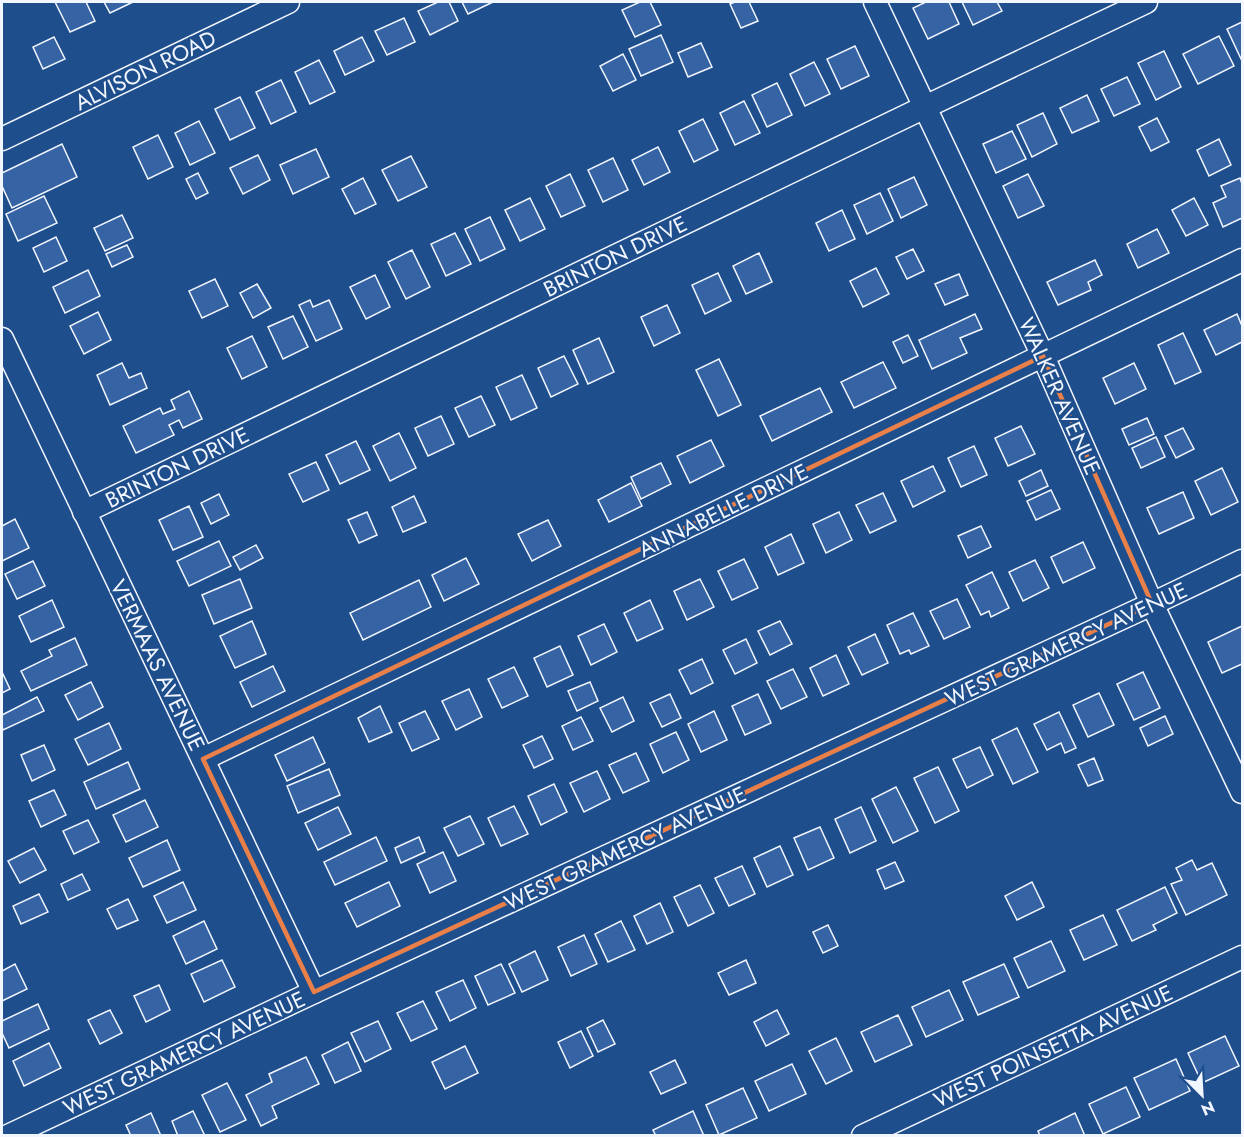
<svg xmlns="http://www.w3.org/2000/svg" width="1244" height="1137" viewBox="0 0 1244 1137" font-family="Jost,sans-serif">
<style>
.building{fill:#3563a3;stroke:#f2f6ff;stroke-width:1.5}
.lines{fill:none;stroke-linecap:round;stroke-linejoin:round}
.minor-casing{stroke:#f2f6ff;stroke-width:25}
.minor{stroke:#1f4e8c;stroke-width:22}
.marked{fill:none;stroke:#ea8049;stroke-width:4.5;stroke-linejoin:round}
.labels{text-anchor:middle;stroke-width:4.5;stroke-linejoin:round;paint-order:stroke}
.street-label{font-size:22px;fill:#f2f6ff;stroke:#1f4e8c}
</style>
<rect width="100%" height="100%" fill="#1f4e8c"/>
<g class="building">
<polygon points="55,2 86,2 95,21 70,32"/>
<polygon points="104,2 133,2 110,13"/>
<polygon points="438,2 449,2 458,21 430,35 418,11"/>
<polygon points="462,2 493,2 468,14"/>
<polygon points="640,2 650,2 661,25 635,37 622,10"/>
<polygon points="735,2 749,2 758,21 741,28 730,4"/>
<polygon points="926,2 949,2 959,24 928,39 913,8"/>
<polygon points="962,2 997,2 1002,11 973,25"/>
<polygon points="404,18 415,42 387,55 375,31"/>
<polygon points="1242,22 1242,61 1227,29"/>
<polygon points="661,35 673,62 641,76 629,49"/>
<polygon points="1219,36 1234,66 1198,84 1183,54"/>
<polygon points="54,37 65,59 43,69 33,47"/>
<polygon points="362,37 374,61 345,75 334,51"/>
<polygon points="701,43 712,67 688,77 678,53"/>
<polygon points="855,46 869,76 841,89 827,59"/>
<polygon points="1164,51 1181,87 1156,100 1138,63"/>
<polygon points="623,54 636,80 613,91 600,66"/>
<polygon points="319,60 335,92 310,104 295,72"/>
<polygon points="814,62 830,94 805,106 790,74"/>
<polygon points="1127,77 1140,104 1114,116 1101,89"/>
<polygon points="281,80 296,112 271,124 256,92"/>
<polygon points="777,83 792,115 767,127 752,95"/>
<polygon points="1087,95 1099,121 1072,133 1060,108"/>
<polygon points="240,97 255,128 230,140 215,109"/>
<polygon points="744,101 760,133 735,145 720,113"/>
<polygon points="1043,113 1057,144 1032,157 1017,125"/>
<polygon points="1157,118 1169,142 1151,151 1139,127"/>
<polygon points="703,119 718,150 694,162 679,131"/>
<polygon points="199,121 215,153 190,165 175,133"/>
<polygon points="1012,131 1026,159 996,173 983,144"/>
<polygon points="158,135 173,167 148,179 133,147"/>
<polygon points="1219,139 1231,165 1209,176 1197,150"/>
<polygon points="62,144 77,177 12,208 2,186 2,173"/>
<polygon points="658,147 670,172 644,185 632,160"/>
<polygon points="316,149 329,177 293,194 280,165"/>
<polygon points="258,155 270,180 243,194 230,168"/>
<polygon points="411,156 427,187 398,201 382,170"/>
<polygon points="613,158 628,190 603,202 588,170"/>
<polygon points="198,173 208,193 196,199 186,179"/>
<polygon points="570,174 585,206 561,217 546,186"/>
<polygon points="1028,174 1044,206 1018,218 1003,186"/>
<polygon points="914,177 927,205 901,218 888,189"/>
<polygon points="363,178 376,204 355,214 342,189"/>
<polygon points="1240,178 1242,184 1242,218 1223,227 1213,203 1226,197 1221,186"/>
<polygon points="880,193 893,221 867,234 854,205"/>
<polygon points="44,196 57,223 18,241 6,214"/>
<polygon points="530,198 545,229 520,241 505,210"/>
<polygon points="1194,198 1208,225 1186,236 1172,210"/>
<polygon points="842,210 855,239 829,251 816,223"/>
<polygon points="122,215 133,238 105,251 94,228"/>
<polygon points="490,217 505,249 480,261 465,229"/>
<polygon points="1157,229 1169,253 1138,268 1127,244"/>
<polygon points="455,233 471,264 446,276 431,244"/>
<polygon points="56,237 67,261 44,272 33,248"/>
<polygon points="127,245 133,257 112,267 106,254"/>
<polygon points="913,249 924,271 907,279 896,257"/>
<polygon points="412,250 430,287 406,299 388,262"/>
<polygon points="759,253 772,282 746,294 733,266"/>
<polygon points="1095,260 1102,275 1088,282 1091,290 1058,305 1047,282"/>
<polygon points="876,268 889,294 863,307 850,281"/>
<polygon points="88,270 100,296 65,313 53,287"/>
<polygon points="718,273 731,301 705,314 692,285"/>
<polygon points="959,274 968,295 945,305 935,284"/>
<polygon points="375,275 390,307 366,319 350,287"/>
<polygon points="215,279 228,306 202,318 189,291"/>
<polygon points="257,284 271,308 253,318 240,293"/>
<polygon points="310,300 313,307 329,300 342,329 316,341 299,305"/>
<polygon points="667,305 680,333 654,346 641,317"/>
<polygon points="98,312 111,340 84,354 70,326"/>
<polygon points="975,314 982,329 960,338 967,353 932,369 919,340"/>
<polygon points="1237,314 1242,326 1242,342 1216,355 1204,330"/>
<polygon points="293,316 308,347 283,359 268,327"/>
<polygon points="1183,333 1201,372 1175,384 1158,345"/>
<polygon points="908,335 918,356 903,363 893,342"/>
<polygon points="252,336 267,367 242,379 227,348"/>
<polygon points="599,338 614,372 588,384 573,350"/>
<polygon points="564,356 578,384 551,397 538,368"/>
<polygon points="719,359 741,405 718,416 696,370"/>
<polygon points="883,362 896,388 854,408 841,382"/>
<polygon points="122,363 129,378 141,373 147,388 110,405 97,375"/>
<polygon points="1134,363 1146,389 1115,404 1103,378"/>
<polygon points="522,375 537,408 511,420 496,387"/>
<polygon points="820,388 832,412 772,441 760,416"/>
<polygon points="189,391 202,419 183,428 179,420 169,425 174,435 136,453 123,426 160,408 163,414 175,409 171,400"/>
<polygon points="481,396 495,425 469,437 455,408"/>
<polygon points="441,416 454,444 428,456 415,428"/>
<polygon points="1147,418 1154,434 1129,445 1122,429"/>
<polygon points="1021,426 1035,454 1008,466 995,438"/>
<polygon points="1183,428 1194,449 1176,458 1165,436"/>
<polygon points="399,433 416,468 390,481 373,446"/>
<polygon points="1156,437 1165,457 1141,468 1132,448"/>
<polygon points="711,440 724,466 690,483 677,456"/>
<polygon points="356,441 370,470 340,484 326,455"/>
<polygon points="974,446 987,475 961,487 948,458"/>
<polygon points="316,462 329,490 303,502 289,474"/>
<polygon points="661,463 671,484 641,499 631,477"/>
<polygon points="933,466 945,491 913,507 901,481"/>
<polygon points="1222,468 1238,502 1211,515 1195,481"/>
<polygon points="1041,470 1048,486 1026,496 1019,481"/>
<polygon points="631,483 642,506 609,522 598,500"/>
<polygon points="1051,490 1060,509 1036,520 1027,501"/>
<polygon points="1183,492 1194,518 1159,534 1147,508"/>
<polygon points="883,493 896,521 870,533 856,505"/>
<polygon points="219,494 229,515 211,524 201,503"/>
<polygon points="414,496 426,522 403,532 392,507"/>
<polygon points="189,506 203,537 173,550 159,520"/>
<polygon points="367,512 377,535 359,543 348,520"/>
<polygon points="839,512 852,540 826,553 813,524"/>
<polygon points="15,519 29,548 2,561 2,526"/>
<polygon points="548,520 561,546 532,561 518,534"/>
<polygon points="981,526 991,547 968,558 958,536"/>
<polygon points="791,534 804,563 778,575 765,547"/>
<polygon points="219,541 231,566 189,586 177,561"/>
<polygon points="1083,542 1095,568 1063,583 1051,557"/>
<polygon points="256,545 263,558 240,570 233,557"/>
<polygon points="466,558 479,584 444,601 432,575"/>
<polygon points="744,559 758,588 732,600 718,571"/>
<polygon points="1035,560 1049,588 1023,601 1009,572"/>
<polygon points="33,561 45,586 17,599 5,574"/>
<polygon points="992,572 1009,608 991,617 989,611 981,615 966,585"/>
<polygon points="240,579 252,608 214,624 202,595"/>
<polygon points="700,579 714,607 687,620 674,591"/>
<polygon points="419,580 431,607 363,640 350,613"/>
<polygon points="957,599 970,627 944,639 930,611"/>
<polygon points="52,600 64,627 31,642 19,616"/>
<polygon points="650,600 663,629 637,641 624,613"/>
<polygon points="913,613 929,646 911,654 909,650 900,654 887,625"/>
<polygon points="252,621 266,654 235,668 220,636"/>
<polygon points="780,621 792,644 770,655 758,631"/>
<polygon points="604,624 617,652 591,665 578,636"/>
<polygon points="1242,626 1242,664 1222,673 1208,642"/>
<polygon points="875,634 888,663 862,675 848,647"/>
<polygon points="75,638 87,665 31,691 21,671 52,656 49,650"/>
<polygon points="746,639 757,663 735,674 723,650"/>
<polygon points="560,646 573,675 547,687 534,658"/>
<polygon points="836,655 849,684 823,696 810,668"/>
<polygon points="702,659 713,683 691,694 679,670"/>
<polygon points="273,666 285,691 252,707 240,682"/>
<polygon points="514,667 528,696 502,708 488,679"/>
<polygon points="793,669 807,697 781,709 767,681"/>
<polygon points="2,672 10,689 2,693"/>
<polygon points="1143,672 1160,708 1134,720 1117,684"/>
<polygon points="91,682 103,707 78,720 65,695"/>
<polygon points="590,682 598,701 577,711 568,691"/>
<polygon points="469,689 482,717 456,730 442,701"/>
<polygon points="1099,693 1114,725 1088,737 1073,705"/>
<polygon points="670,694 681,718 662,727 650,703"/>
<polygon points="758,694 771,723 745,735 732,706"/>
<polygon points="37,697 44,711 3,730 2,727 2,715"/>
<polygon points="623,697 634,721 612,732 600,708"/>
<polygon points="380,706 392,732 369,742 358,718"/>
<polygon points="425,711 439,739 412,751 399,723"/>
<polygon points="714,711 727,740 701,752 688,724"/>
<polygon points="1059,712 1076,748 1065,753 1061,743 1047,750 1034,724"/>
<polygon points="1165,716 1173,734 1148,746 1140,728"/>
<polygon points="581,717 593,741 573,750 562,726"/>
<polygon points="109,723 121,749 88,765 75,739"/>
<polygon points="1017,728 1038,772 1013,784 992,740"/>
<polygon points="676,732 689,760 663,773 650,744"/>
<polygon points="542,736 553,759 534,768 523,745"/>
<polygon points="313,737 325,763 287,781 275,755"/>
<polygon points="44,745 55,770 32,781 21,755"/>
<polygon points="980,747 993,775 967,788 953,759"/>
<polygon points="636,753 649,781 623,793 609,765"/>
<polygon points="1094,758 1103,780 1088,786 1078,765"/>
<polygon points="128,762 140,789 96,809 84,782"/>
<polygon points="938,767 959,811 935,823 914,778"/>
<polygon points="329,769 340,795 298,813 287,786"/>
<polygon points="597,771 610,799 584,812 570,783"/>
<polygon points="554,784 567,812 541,825 528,796"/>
<polygon points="896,787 918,831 893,843 872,799"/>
<polygon points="54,790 66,815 41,827 29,801"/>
<polygon points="145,800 158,827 126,842 113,815"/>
<polygon points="514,806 528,834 501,846 488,818"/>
<polygon points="338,807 351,834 318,850 305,823"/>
<polygon points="861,807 876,841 850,853 835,819"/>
<polygon points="470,816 484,844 458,856 444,828"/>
<polygon points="88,820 99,842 74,854 63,831"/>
<polygon points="820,827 834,858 808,870 794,838"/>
<polygon points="376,837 387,861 335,885 324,862"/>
<polygon points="419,837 425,852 401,863 395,848"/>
<polygon points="167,840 180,870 143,887 129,858"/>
<polygon points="780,846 793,875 767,887 754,858"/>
<polygon points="34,848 46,870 20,883 8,861"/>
<polygon points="443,852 456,881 430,893 417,864"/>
<polygon points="1192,860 1197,870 1212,863 1227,895 1186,915 1171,884 1182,880 1176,868"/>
<polygon points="895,862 904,881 885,889 877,870"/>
<polygon points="742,866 755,894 729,906 715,878"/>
<polygon points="82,874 90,890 68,900 61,884"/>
<polygon points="183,882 196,910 167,923 154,896"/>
<polygon points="389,882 400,906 357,927 345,903"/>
<polygon points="1032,882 1044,907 1017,920 1005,896"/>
<polygon points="700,885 714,913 688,926 674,897"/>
<polygon points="1165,887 1177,913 1153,925 1156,930 1132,941 1117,910"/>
<polygon points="39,894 48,912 21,924 13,906"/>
<polygon points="128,899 138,920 117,929 107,909"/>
<polygon points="660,903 673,932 647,944 634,916"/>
<polygon points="1103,915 1117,945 1084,960 1070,930"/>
<polygon points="204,921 217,949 186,964 173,936"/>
<polygon points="621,921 635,950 608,962 595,934"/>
<polygon points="828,925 838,946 823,953 813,932"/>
<polygon points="584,935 597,964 571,976 558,947"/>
<polygon points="1051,941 1065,971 1028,988 1014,958"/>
<polygon points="535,951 548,980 522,992 509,964"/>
<polygon points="222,960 235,987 204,1002 191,974"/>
<polygon points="746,960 756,983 729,995 718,973"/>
<polygon points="15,964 27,989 2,1001 2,971"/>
<polygon points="501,964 515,993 488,1005 475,976"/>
<polygon points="1004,964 1019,997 978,1015 963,982"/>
<polygon points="463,980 476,1008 450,1021 436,992"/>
<polygon points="159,985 170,1010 146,1022 134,996"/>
<polygon points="949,990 963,1020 926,1037 912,1007"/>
<polygon points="423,1001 437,1029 411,1041 397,1013"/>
<polygon points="38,1004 49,1029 9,1048 2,1033 2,1021"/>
<polygon points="110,1010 122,1033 100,1044 88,1020"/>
<polygon points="777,1010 789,1034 766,1046 754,1022"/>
<polygon points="898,1015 912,1045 875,1062 861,1032"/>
<polygon points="603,1020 615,1044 598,1052 587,1028"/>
<polygon points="378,1021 391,1049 365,1062 351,1033"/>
<polygon points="581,1031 593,1056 570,1068 558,1042"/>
<polygon points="1225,1036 1239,1066 1202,1083 1188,1053"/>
<polygon points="836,1038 852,1071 826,1084 809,1051"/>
<polygon points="348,1042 361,1071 335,1083 322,1055"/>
<polygon points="49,1043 61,1068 24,1086 13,1061"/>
<polygon points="465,1046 478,1073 445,1089 432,1062"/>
<polygon points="306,1057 319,1084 272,1106 277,1118 261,1126 246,1095 272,1082 269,1074"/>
<polygon points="1176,1059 1190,1091 1149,1110 1134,1078"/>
<polygon points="675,1060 686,1083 661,1094 650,1072"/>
<polygon points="792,1064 806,1094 769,1111 755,1081"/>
<polygon points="227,1083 246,1120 220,1132 202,1095"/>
<polygon points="1126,1087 1140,1117 1103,1134 1089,1104"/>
<polygon points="743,1088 757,1118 719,1135 706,1105"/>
<polygon points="193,1111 205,1136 178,1136 172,1121"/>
<polygon points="693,1111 704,1136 656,1136 653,1130"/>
<polygon points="151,1113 161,1136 131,1136 126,1125"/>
<polygon points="1075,1113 1085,1136 1040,1136 1038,1131"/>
</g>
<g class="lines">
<g class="minor-casing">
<g id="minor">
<polyline points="875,2 1043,356 1152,604 1242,792"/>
<polyline points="2,139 288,2"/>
<polyline points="2,339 314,992"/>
<polyline points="84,512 925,107 1146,2"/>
<polyline points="203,759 1242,260"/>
<polyline points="8,1136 314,992 1152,604 1242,561"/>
<polyline points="863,1136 1242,957"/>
</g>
</g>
<use href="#minor" class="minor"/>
</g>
<path class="marked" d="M1043,356L1152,604L314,992L203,759Z"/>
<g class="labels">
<g class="street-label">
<text transform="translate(145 70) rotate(-26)" y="8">ALVISON ROAD</text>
<text transform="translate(615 256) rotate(-26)" y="8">BRINTON DRIVE</text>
<text transform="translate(1060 396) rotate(66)" y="8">WALKER AVENUE</text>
<text transform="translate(177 467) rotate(-26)" y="8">BRINTON DRIVE</text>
<text transform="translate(723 510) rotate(-26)" y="8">ANNABELLE DRIVE</text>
<text transform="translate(1066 644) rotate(-25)" y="8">WEST GRAMERCY AVENUE</text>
<text transform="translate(158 665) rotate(64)" y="8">VERMAAS AVENUE</text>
<text transform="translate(625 848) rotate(-25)" y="8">WEST GRAMERCY AVENUE</text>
<text transform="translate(1053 1046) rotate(-25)" y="8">WEST POINSETTA AVENUE</text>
<text transform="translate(184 1053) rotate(-25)" y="8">WEST GRAMERCY AVENUE</text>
</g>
</g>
<rect width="1244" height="1137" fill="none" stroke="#f2f6ff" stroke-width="6"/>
<g transform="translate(1202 1095) rotate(156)" stroke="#1f4e8c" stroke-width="4.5" paint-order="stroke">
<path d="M0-4.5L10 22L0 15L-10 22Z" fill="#f2f6ff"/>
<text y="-9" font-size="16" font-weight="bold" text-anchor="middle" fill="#f2f6ff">N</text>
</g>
</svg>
